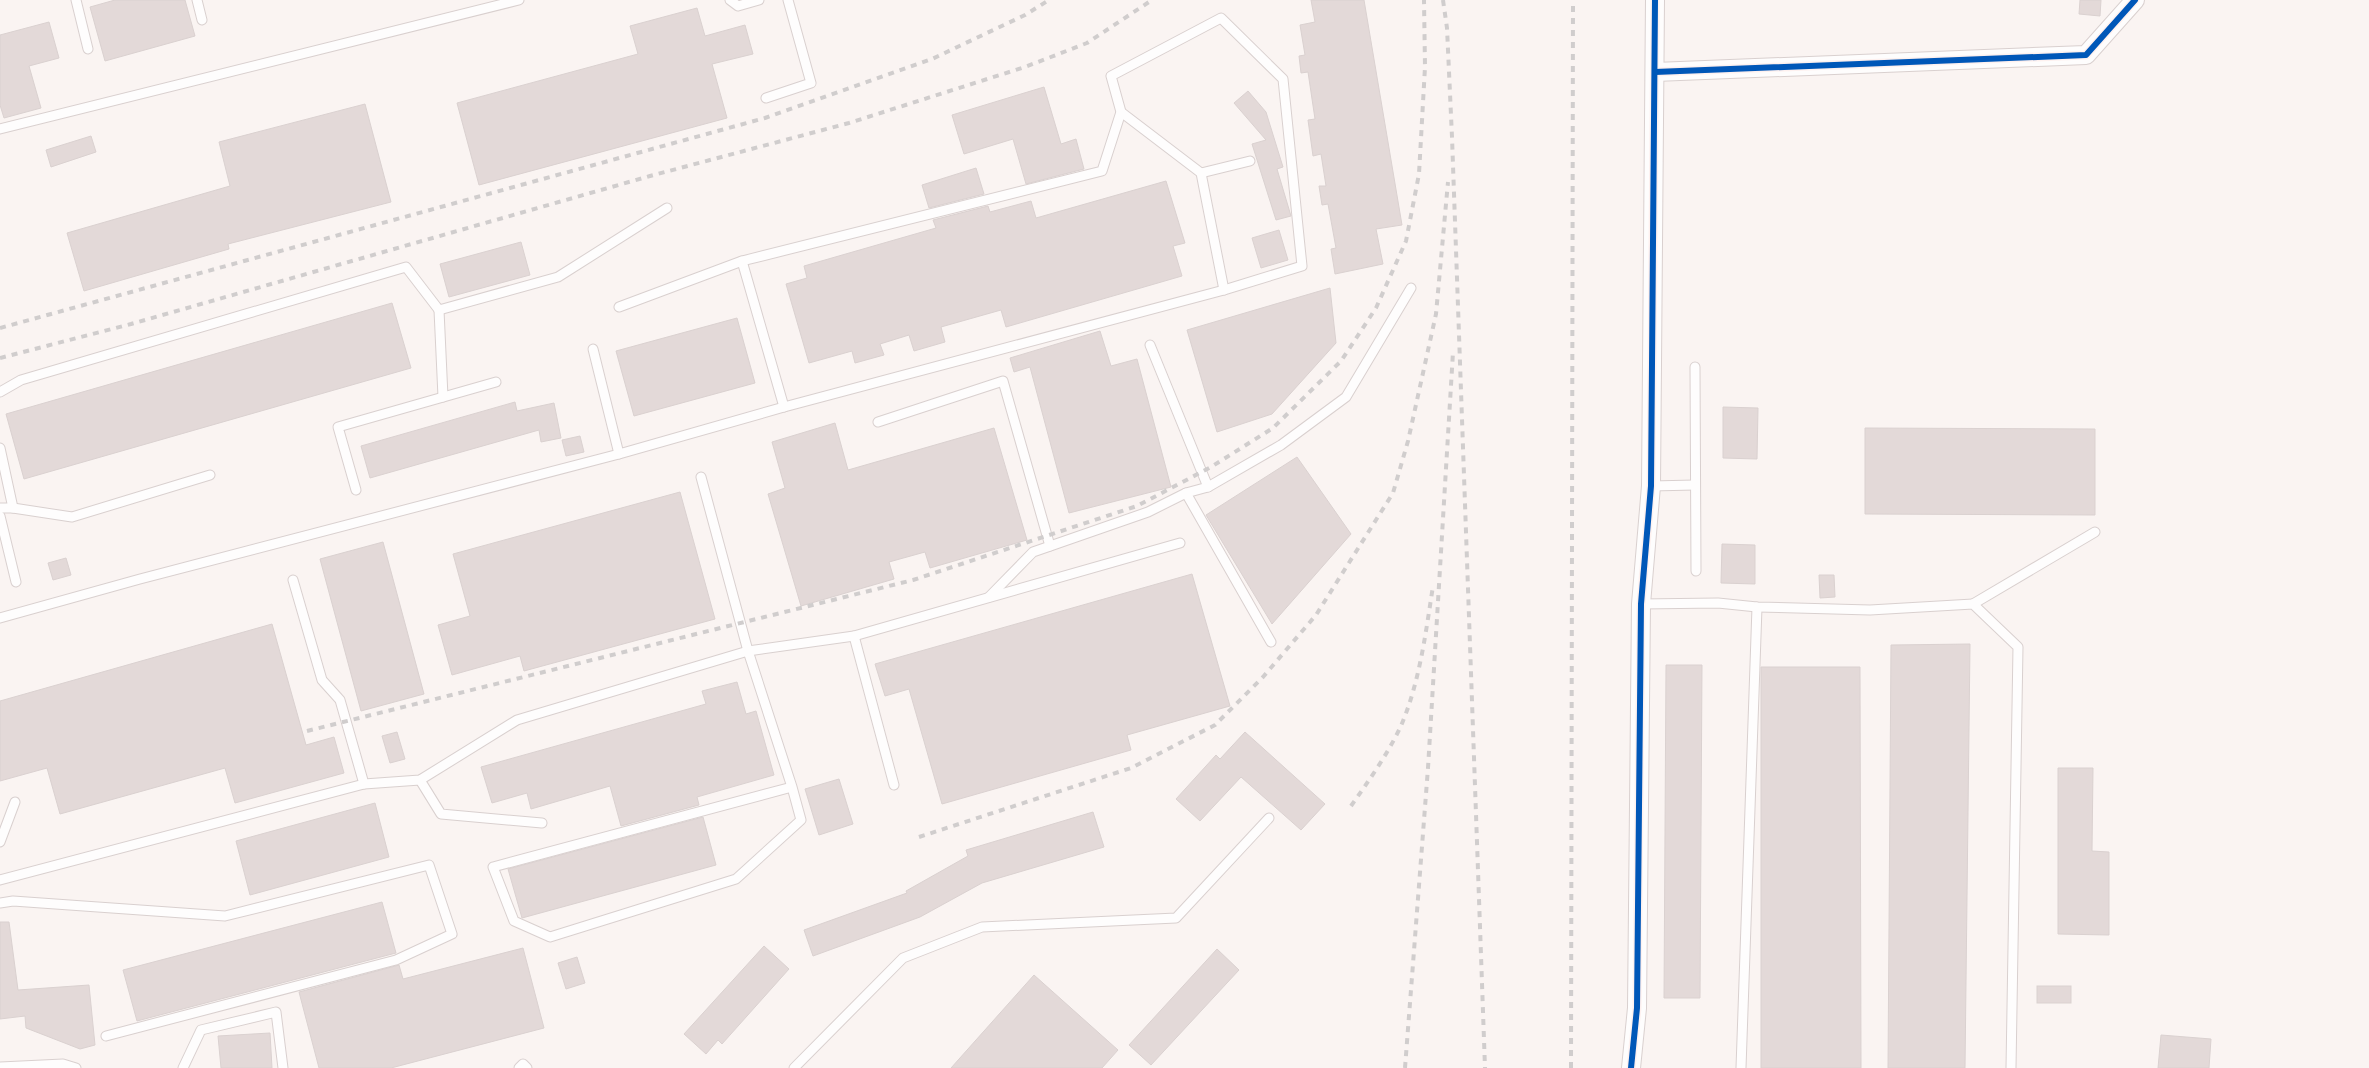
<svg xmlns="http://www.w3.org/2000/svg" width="2369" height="1068" viewBox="0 0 2369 1068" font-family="'IBM Plex Sans',sans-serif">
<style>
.building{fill:#e3d9d8;stroke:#dad1d0}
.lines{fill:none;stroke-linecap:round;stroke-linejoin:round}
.lane-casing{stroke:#d9d0cf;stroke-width:11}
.street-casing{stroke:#d9d0cf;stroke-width:20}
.lane{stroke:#fefdfd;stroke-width:9}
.street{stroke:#fefdfd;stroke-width:18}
.rail{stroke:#d0cdcd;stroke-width:4;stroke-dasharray:6 6;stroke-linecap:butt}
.cycleway-casing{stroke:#fef1ef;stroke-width:9}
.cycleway{stroke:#0057b8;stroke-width:6}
</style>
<rect width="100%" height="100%" fill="#faf4f2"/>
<g class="building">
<polygon points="115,0 185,0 195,36 105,61 90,7"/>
<polygon points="1311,0 1364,0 1402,225 1376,229 1383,264 1335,274 1331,249 1336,248 1328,204 1322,205 1319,186 1326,186 1321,154 1313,156 1308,120 1315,119 1308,72 1301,73 1299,56 1305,55 1300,25 1315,22"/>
<polygon points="2080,0 2101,0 2100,16 2079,14"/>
<polygon points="697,8 705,36 745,25 753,54 712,64 727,118 479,185 457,103 638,54 630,26"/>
<polygon points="49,22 59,58 29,66 41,108 4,118 0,105 0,35"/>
<polygon points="1044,87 1061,144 1076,139 1084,169 1026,184 1013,139 964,154 952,115"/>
<polygon points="1248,91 1266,112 1283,167 1277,169 1291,216 1276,220 1252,144 1266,140 1234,103"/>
<polygon points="365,104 391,202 228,244 229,249 84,291 67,233 230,186 219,142"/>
<polygon points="91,136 96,152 51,167 46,150"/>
<polygon points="976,168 984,194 929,208 922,185"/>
<polygon points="1166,181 1185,243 1173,246 1182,276 1006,327 1001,310 941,327 945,342 914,351 909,335 880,344 884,355 855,363 852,351 809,363 786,284 807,278 804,266 936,228 933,220 988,206 990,212 1031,201 1036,218"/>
<polygon points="1279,230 1288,260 1261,268 1252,238"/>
<polygon points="521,242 530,275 449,297 440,264"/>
<polygon points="1330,288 1336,343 1272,414 1217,432 1187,330"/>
<polygon points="392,303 411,368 24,479 6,414"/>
<polygon points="737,318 755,383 634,416 616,351"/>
<polygon points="1100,331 1111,366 1137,359 1171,487 1069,513 1030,367 1014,372 1010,358"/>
<polygon points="515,402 517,411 554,403 561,438 541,442 539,430 370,478 361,446"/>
<polygon points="1723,407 1758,408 1757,459 1723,458"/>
<polygon points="835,423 848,470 994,428 1027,540 930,568 925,552 889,562 894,579 801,606 768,494 785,488 772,442"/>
<polygon points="1865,428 2095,429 2095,515 1865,514"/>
<polygon points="580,436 584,452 566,456 562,440"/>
<polygon points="1297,457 1351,534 1272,624 1206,515"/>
<polygon points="680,492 715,619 524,671 520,656 452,675 438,625 470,616 453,554"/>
<polygon points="383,542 424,694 361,711 320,559"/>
<polygon points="1722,544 1755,545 1755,584 1721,583"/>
<polygon points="66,558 71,575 53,580 48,563"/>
<polygon points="1192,574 1230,706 1127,735 1131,750 942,804 909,689 885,696 875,664"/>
<polygon points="1819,575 1834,575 1835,597 1820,598"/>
<polygon points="272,624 306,745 334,737 344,773 235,803 225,768 60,814 47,768 0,781 0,701"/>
<polygon points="1970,644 1965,1068 1888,1068 1891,645"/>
<polygon points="1666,665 1702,665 1700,998 1664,998"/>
<polygon points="1761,667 1860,667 1861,1068 1761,1068"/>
<polygon points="737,682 746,714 756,711 774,775 697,797 699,805 621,826 610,786 531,809 527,793 492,803 481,767 706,704 702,691"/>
<polygon points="397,732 405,759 390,763 382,736"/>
<polygon points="1245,732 1325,804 1301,830 1241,777 1200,821 1176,799 1216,755 1220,759"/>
<polygon points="2058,768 2093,768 2092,851 2109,852 2109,935 2058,934"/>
<polygon points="839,779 853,824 819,835 805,789"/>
<polygon points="375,803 389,857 250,895 236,841"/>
<polygon points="1093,812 1104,847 982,883 920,917 813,956 804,930 907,893 906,891 968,856 966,850"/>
<polygon points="703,817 716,865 522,918 508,869"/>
<polygon points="382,902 396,953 137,1021 123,970"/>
<polygon points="0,922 9,922 18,990 89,985 95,1045 80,1049 26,1028 25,1016 0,1019"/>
<polygon points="764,946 789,969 722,1044 718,1040 706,1054 684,1034"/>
<polygon points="523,948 544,1028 391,1068 319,1068 299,992 399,965 403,979"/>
<polygon points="1217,949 1239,970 1151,1065 1129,1045"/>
<polygon points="577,957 585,983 566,989 558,963"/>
<polygon points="1034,975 1118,1050 1102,1068 951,1068"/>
<rect x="2037" y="986" width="34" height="17"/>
<polygon points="270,1033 272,1068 221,1068 218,1036"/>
<polygon points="2161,1035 2211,1039 2209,1068 2158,1068"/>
</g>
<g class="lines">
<g class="lane-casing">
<g id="lane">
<polyline points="76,0 88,49"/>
<polyline points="197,0 202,20"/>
<polyline points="730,0 738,6 759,0"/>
<polyline points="766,98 811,83 788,0"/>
<polyline points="1121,112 1201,173 1224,290"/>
<polyline points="0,129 519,0"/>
<polyline points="1201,173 1250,161"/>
<polyline points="742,261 784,407"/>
<polyline points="439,310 443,397"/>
<polyline points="1150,345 1208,487"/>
<polyline points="593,349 619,454"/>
<polyline points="1695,367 1696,571"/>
<polyline points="0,392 21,380 406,267 439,310 558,277 667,208"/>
<polyline points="878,422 1003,381 1050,546"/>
<polyline points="0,448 13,508 0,508"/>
<polyline points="701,477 748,651 792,787 801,820 736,879 550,937 514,921 493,867 792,787"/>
<polyline points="1651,486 1695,485"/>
<polyline points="356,490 338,427 496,382"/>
<polyline points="1186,493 1271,642"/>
<polyline points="13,508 72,517 210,475"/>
<polyline points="0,516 16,582"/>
<polyline points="293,580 322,680 340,700 364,784"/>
<polyline points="989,597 1033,552 1148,512 1186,493 1208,487 1281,445 1346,397 1411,288"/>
<polyline points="1641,604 1718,603 1757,607 1870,610 1973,604 2018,647 2011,1068"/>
<polyline points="1973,604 2095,532"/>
<polyline points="0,618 140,579 619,454 784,407 1224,290 1302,266 1283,79 1221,18 1111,76 1121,112 1102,171 742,261 619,307"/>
<polyline points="854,636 894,785"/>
<polyline points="420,780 441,814 542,823"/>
<polyline points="0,842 15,802"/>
<polyline points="0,880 364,784 420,780 517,720 748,651 854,636 1180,543"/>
<polyline points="0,903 13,901 225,916 429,865 452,934 396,960 106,1036"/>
<polyline points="0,1067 63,1064 76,1068"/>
<polyline points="183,1068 201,1030 276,1012 283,1068"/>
<polyline points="519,1068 523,1064 527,1068"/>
<polyline points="794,1068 903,958 982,927 1176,918 1269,818"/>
<polyline points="1741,1068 1757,607"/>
</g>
</g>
<g class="street-casing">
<g id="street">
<polyline points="1655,72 2086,55 2135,0"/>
<polyline points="1631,1068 1637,1008 1641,604 1651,486 1655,0"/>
</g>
</g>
<use href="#lane" class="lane"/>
<use href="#street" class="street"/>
<g class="rail">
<polyline points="1443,0 1447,28 1452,137 1485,1068"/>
<polyline points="0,328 765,118 932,59 1025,15 1049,0"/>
<polyline points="0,358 131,324 650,176 849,123 1025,67 1087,43 1152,0"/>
<polyline points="307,731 913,580 1137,506 1211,467 1273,428 1341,361 1376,308 1406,241 1419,174 1425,67 1424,0"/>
<path d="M1351,806C1368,782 1392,748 1403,721C1420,679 1426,631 1433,586"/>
<polyline points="919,837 1131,768 1215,725 1263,677 1316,615 1393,493 1408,441 1436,314 1448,182"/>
<polyline points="1405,1068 1428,768 1453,352"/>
<polyline points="1571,1068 1573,0"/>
</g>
<g class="cycleway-casing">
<g id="cycleway">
<polyline points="1655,72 2086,55 2135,0"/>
<polyline points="1631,1068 1637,1008 1641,604 1651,486 1655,0"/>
</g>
</g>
<use href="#cycleway" class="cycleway"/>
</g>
</svg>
